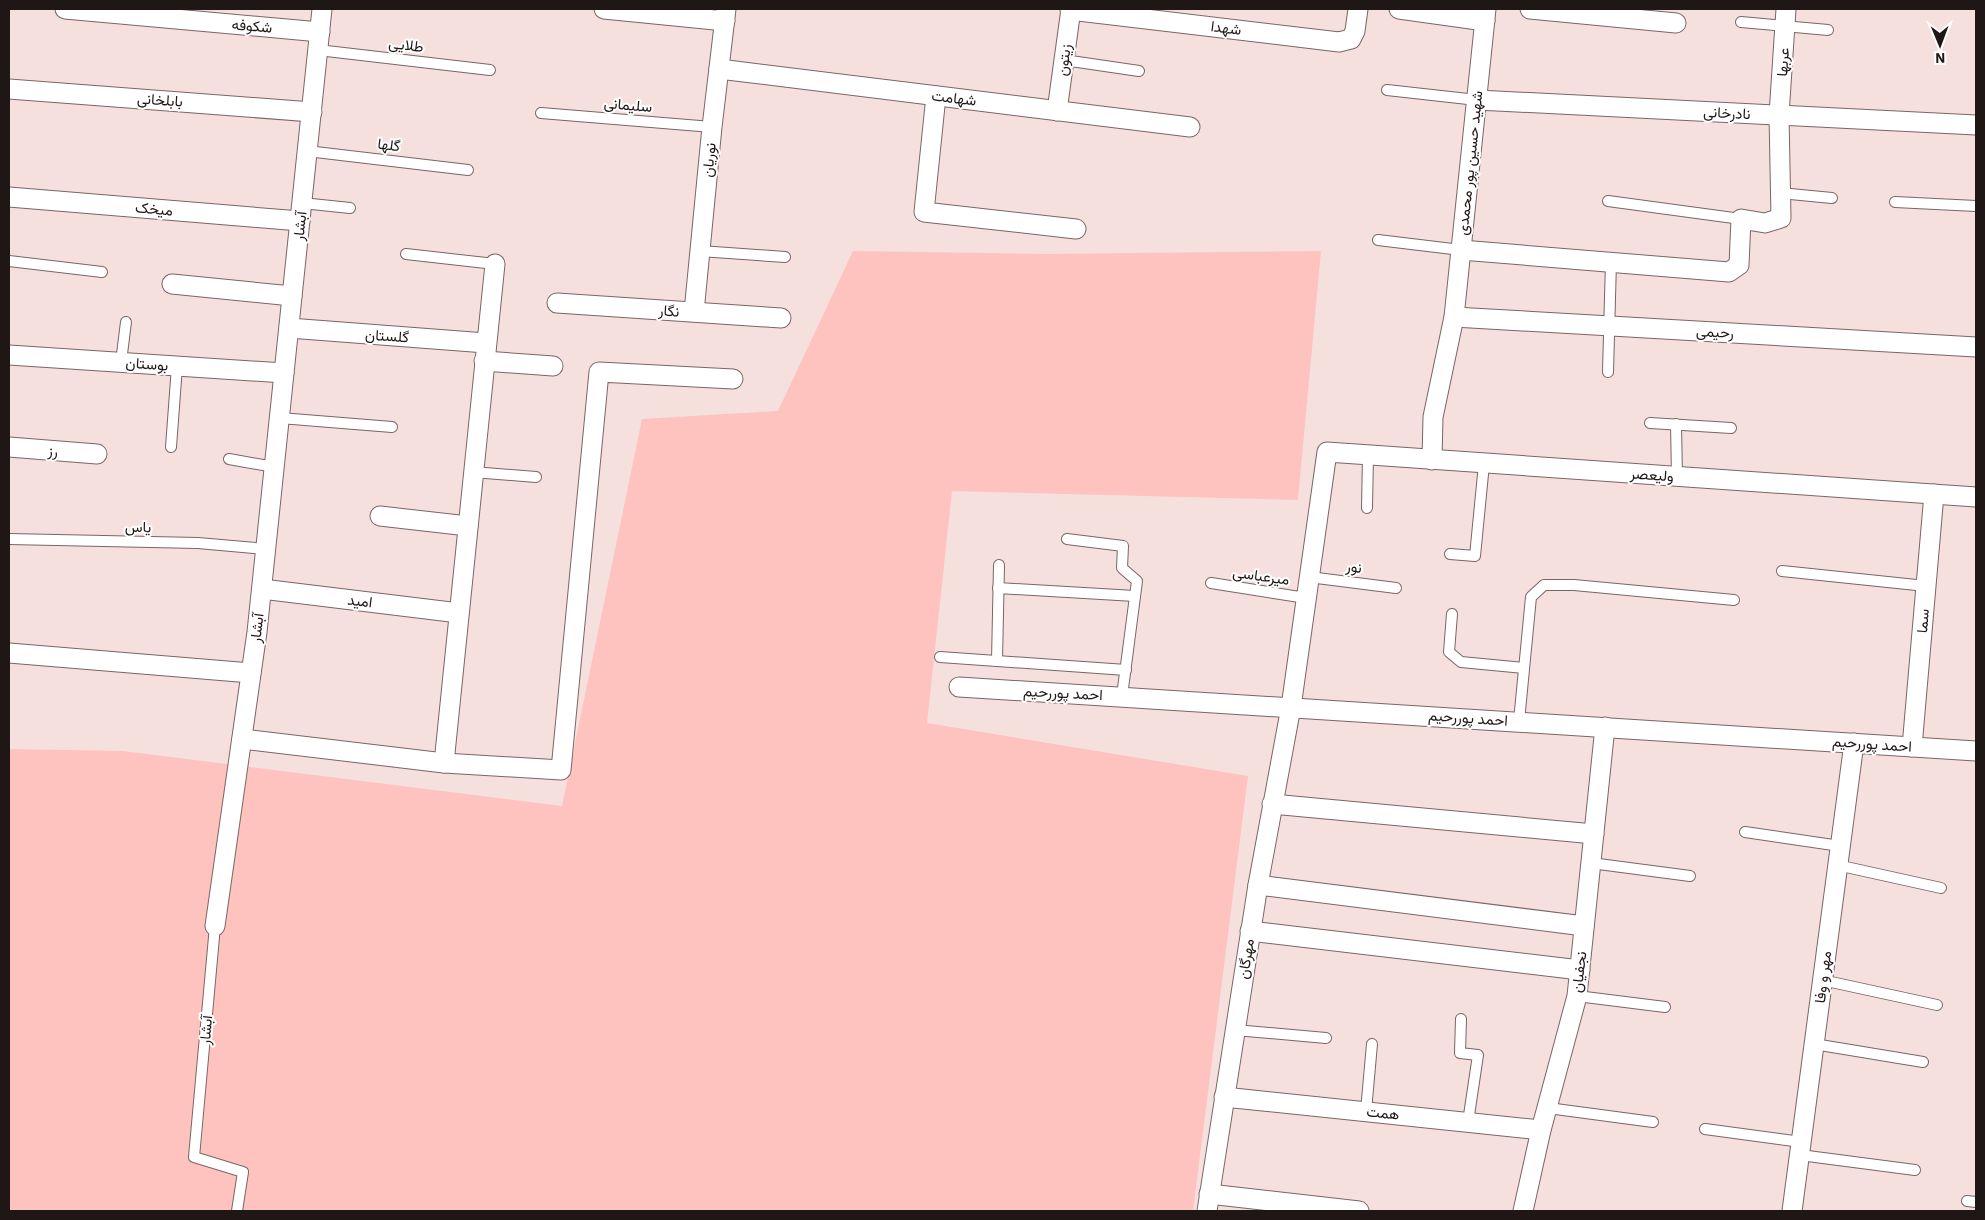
<svg xmlns="http://www.w3.org/2000/svg" width="1985" height="1220" viewBox="0 0 1985 1220" font-family="'IBM Plex Sans',Vazirmatn,sans-serif">
<style>
.green{fill:#fec3bf}
.lines{fill:none;stroke-linecap:round;stroke-linejoin:round}
.lane-casing{stroke:#796664;stroke-width:12}
.street-casing{stroke:#796664;stroke-width:21}
.lane{stroke:#fff;stroke-width:10}
.street{stroke:#fff;stroke-width:19}
.labels{text-anchor:middle;stroke-width:4;stroke-linejoin:round;paint-order:stroke}
.street-label{font-size:15px;fill:#1e1716;stroke:#fff}
</style>
<rect width="100%" height="100%" fill="#f5e0de"/>
<polygon class="green" points="853,251 1046,254 1321,251 1298,500 952,491 927,723 1248,776 1193,1211 9,1211 9,749 123,751 562,806 642,419 778,411"/>
<g class="lines">
<g class="lane-casing">
<g id="lane">
<polyline points="1741,22 1828,30"/>
<polyline points="318,50 490,70"/>
<polyline points="1064,60 1139,71"/>
<polyline points="1387,90 1477,100"/>
<polyline points="541,113 712,127"/>
<polyline points="307,151 468,170"/>
<polyline points="1780,193 1832,198"/>
<polyline points="1608,201 1741,219"/>
<polyline points="1895,202 1976,206"/>
<polyline points="302,203 350,208"/>
<polyline points="1378,240 1461,250"/>
<polyline points="700,251 785,257"/>
<polyline points="406,254 495,264"/>
<polyline points="9,261 102,272"/>
<polyline points="121,362 126,322"/>
<polyline points="1608,372 1611,261"/>
<polyline points="280,418 392,427"/>
<polyline points="1650,423 1731,428"/>
<polyline points="1676,424 1677,477"/>
<polyline points="171,447 177,366"/>
<polyline points="229,459 274,467"/>
<polyline points="473,472 536,477"/>
<polyline points="1367,508 1368,455"/>
<polyline points="9,539 198,543 266,549"/>
<polyline points="1067,539 1123,546 1122,568 1137,581 1122,696"/>
<polyline points="1450,554 1475,556 1484,464"/>
<polyline points="1782,571 1926,586"/>
<polyline points="1309,577 1396,588"/>
<polyline points="1211,583 1306,598"/>
<polyline points="998,588 1135,596"/>
<polyline points="1452,614 1449,652 1461,662 1524,668"/>
<polyline points="940,657 1126,670"/>
<polyline points="997,661 999,565"/>
<polyline points="1519,721 1531,597 1544,585 1574,585 1734,600"/>
<polyline points="1745,832 1840,846"/>
<polyline points="1591,863 1690,876"/>
<polyline points="1837,865 1941,888"/>
<polyline points="215,926 194,1157 243,1172 237,1211"/>
<polyline points="1822,980 1937,1005"/>
<polyline points="1577,996 1665,1007"/>
<polyline points="1461,1019 1460,1053 1478,1055 1468,1122"/>
<polyline points="1235,1030 1326,1038"/>
<polyline points="1814,1044 1923,1062"/>
<polyline points="1548,1108 1653,1122"/>
<polyline points="1366,1111 1372,1044"/>
<polyline points="1705,1129 1801,1142"/>
<polyline points="1800,1155 1915,1170"/>
<polyline points="1967,1201 1976,1202"/>
</g>
</g>
<g class="street-casing">
<g id="street">
<polyline points="65,9 320,32"/>
<polyline points="604,9 725,21"/>
<polyline points="1399,9 1485,21"/>
<polyline points="1530,9 1676,23"/>
<polyline points="1070,10 1339,42 1351,39 1355,31 1358,9"/>
<polyline points="719,69 1190,127"/>
<polyline points="9,89 312,112"/>
<polyline points="936,96 924,212 1076,229"/>
<polyline points="1477,100 1976,125"/>
<polyline points="1057,111 1071,9"/>
<polyline points="9,197 300,221"/>
<polyline points="1461,250 1729,272 1739,265 1741,219 1765,223 1781,218 1779,115 1786,9"/>
<polyline points="172,284 292,296"/>
<polyline points="557,303 781,318"/>
<polyline points="694,312 712,127 726,9"/>
<polyline points="1454,317 1976,347"/>
<polyline points="289,328 486,343"/>
<polyline points="9,355 284,373"/>
<polyline points="484,361 553,366"/>
<polyline points="9,447 97,454"/>
<polyline points="1432,460 1433,417 1454,317 1486,9"/>
<polyline points="380,516 468,526"/>
<polyline points="262,589 459,613"/>
<polyline points="9,653 251,673"/>
<polyline points="959,687 1976,751"/>
<polyline points="242,739 444,763 561,770 599,372 733,379"/>
<polyline points="1912,747 1934,494"/>
<polyline points="444,763 495,264"/>
<polyline points="1272,804 1594,834"/>
<polyline points="1258,885 1584,926"/>
<polyline points="215,926 257,632 322,9"/>
<polyline points="1250,931 1580,970"/>
<polyline points="1224,1097 1541,1130"/>
<polyline points="1209,1194 1359,1211"/>
<polyline points="1207,1211 1258,885 1291,707 1327,452 1976,497"/>
<polyline points="1523,1211 1541,1130 1577,996 1605,727"/>
<polyline points="1792,1211 1854,743"/>
</g>
</g>
<use href="#lane" class="lane"/>
<use href="#street" class="street"/>
</g>
<g class="labels">
<g class="street-label">
<text transform="translate(252 26) rotate(5)" y="5">شکوفه</text>
<text transform="translate(1226 28) rotate(7)" y="5">شهدا</text>
<text transform="translate(406 45) rotate(7)" y="5">طلایی</text>
<text transform="translate(1064 60) rotate(-83)" y="5">زیتون</text>
<text transform="translate(1783 62) rotate(-86)" y="5">عربها</text>
<text transform="translate(954 98) rotate(7)" y="5">شهامت</text>
<text transform="translate(160 100) rotate(4)" y="5">بابلخانی</text>
<text transform="translate(628 105) rotate(5)" y="5">سلیمانی</text>
<text transform="translate(1727 113) rotate(3)" y="5">نادرخانی</text>
<text transform="translate(389 145) rotate(7)" y="5">گلها</text>
<text transform="translate(709 160) rotate(-84)" y="5">نوریان</text>
<text transform="translate(1470 163) rotate(-84)" y="5">شهید حسین پور محمدی</text>
<text transform="translate(154 209) rotate(5)" y="5">میخک</text>
<text transform="translate(300 226) rotate(-84)" y="5">آبشار</text>
<text transform="translate(669 311) rotate(4)" y="5">نگار</text>
<text transform="translate(1715 332) rotate(3)" y="5">رحیمی</text>
<text transform="translate(387 336) rotate(4)" y="5">گلستان</text>
<text transform="translate(147 364) rotate(4)" y="5">بوستان</text>
<text transform="translate(53 451) rotate(5)" y="5">رز</text>
<text transform="translate(1652 475) rotate(4)" y="5">ولیعصر</text>
<text transform="translate(138 527) rotate(1)" y="5">یاس</text>
<text transform="translate(1354 567) rotate(7)" y="5">نور</text>
<text transform="translate(1261 576) rotate(8)" y="5">میرعباسی</text>
<text transform="translate(360 601) rotate(7)" y="5">امید</text>
<text transform="translate(1923 621) rotate(-85)" y="5">سما</text>
<text transform="translate(257 628) rotate(-83)" y="5">آبشار</text>
<text transform="translate(1063 693) rotate(3)" y="5">احمد پوررحیم</text>
<text transform="translate(1468 718) rotate(4)" y="5">احمد پوررحیم</text>
<text transform="translate(1872 744) rotate(4)" y="5">احمد پوررحیم</text>
<text transform="translate(1246 959) rotate(-81)" y="5">مهرگان</text>
<text transform="translate(1579 972) rotate(-83)" y="5">نجفیان</text>
<text transform="translate(1823 977) rotate(-83)" y="5">مهر و وفا</text>
<text transform="translate(206 1030) rotate(-85)" y="5">آبشار</text>
<text transform="translate(1383 1113) rotate(6)" y="5">همت</text>
</g>
</g>
<rect width="1985" height="1220" fill="none" stroke="#1e1716" stroke-width="20"/>
<g transform="translate(1940 45) rotate(179)" stroke="#ffffff" stroke-width="4" paint-order="stroke">
<path d="M0-4L9 19L0 12L-9 19Z" fill="#1e1716"/>
<text y="-8" font-size="14" font-weight="bold" text-anchor="middle" fill="#1e1716">N</text>
</g>
</svg>
